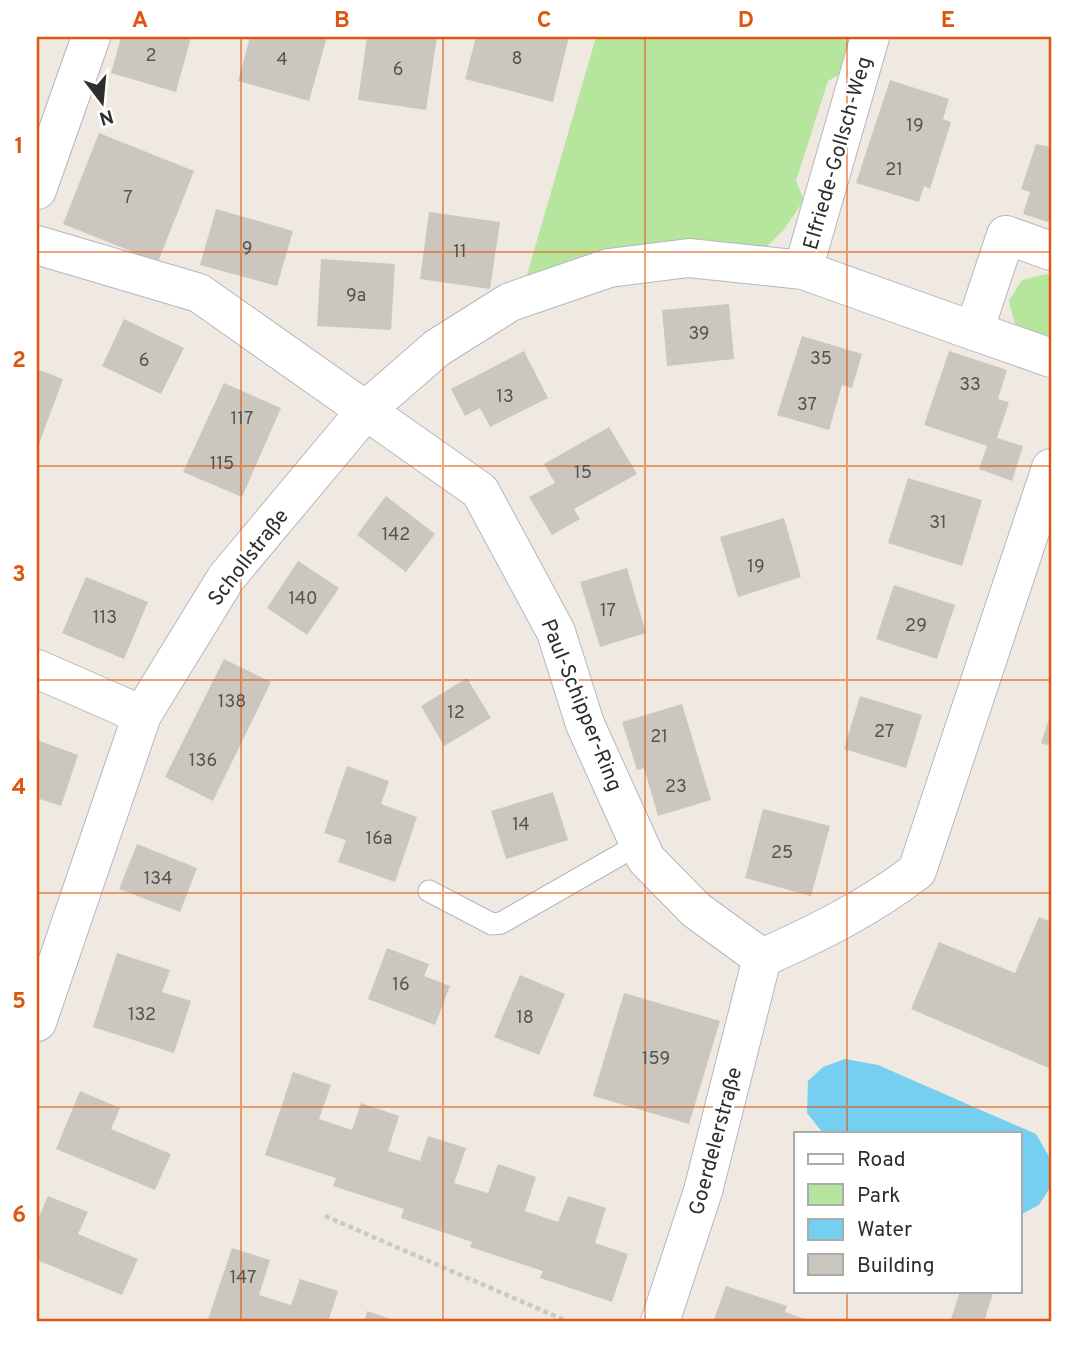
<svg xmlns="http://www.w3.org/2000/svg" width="1088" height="1359" viewBox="0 0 1088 1359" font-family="Overpass,sans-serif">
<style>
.green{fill:#b6e59e}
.water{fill:#75cff0}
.building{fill:#cbc7bf}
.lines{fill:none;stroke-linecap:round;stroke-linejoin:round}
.service-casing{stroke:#b4b7c1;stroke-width:23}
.minor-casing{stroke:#b4b7c1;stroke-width:40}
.path{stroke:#c9c9c9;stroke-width:4.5;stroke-dasharray:5 3.5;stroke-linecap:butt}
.service{stroke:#fff;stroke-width:21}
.minor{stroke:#fff;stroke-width:38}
.grid{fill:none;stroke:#df570e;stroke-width:2;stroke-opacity:0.55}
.labels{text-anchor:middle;stroke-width:5;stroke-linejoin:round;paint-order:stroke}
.number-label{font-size:18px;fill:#555452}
.street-label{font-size:21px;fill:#2e2e2e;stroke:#fff}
.neatline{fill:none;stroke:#df570e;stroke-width:2.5}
.grid-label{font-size:23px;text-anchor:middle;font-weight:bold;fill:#df570e}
</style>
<rect width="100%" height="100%" fill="#efe9e1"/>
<g class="green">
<polygon points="596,37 844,37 847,44 844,72 828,81 796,181 804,200 783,231 766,247 741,254 613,249 565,262 561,275 522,292"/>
<polygon points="1046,274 1051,276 1051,335 1036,337 1015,324 1009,301 1022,280"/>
</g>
<polygon class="water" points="845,1059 878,1065 1036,1134 1051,1160 1051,1186 1039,1205 1020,1215 1020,1133 823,1133 807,1113 808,1081 823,1067"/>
<g class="building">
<polygon points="121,37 191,37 176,92 111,73"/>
<polygon points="250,37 327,37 309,101 238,81"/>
<polygon points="367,37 437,37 426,110 358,100"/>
<polygon points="476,37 569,37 553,102 465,79"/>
<polygon points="890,80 949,99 943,119 951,122 930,189 924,186 919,202 856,183"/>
<polygon points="99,133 194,171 158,262 63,224"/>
<polygon points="1036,144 1051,147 1051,223 1023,214 1030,192 1021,189"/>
<polygon points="216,209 293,231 277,286 200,265"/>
<polygon points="429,212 500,222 490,289 420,279"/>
<polygon points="321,259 395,264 391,330 317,326"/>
<polygon points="729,304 734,359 667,366 662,310"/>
<polygon points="124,319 184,348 161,394 102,366"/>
<polygon points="802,336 862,354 852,388 842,385 829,430 777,415"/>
<polygon points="524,351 548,398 490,427 480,408 465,416 451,389"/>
<polygon points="949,351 1007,370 998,399 1009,402 997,438 1023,446 1012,481 979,469 987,446 924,425"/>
<polygon points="37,369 63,379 39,444 37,443"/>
<polygon points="224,383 281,408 242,497 183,472"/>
<polygon points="609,427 637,474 574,509 580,519 552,535 529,497 555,483 544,464"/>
<polygon points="908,478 982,500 962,566 888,543"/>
<polygon points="386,496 435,534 406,572 357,535"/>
<polygon points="784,518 801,577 738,597 720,537"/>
<polygon points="298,561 339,588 307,635 267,608"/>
<polygon points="627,568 646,633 600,647 580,582"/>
<polygon points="86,577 148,602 124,659 62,633"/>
<polygon points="894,585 955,605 937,659 876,639"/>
<polygon points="224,659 271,682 213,801 165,777"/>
<polygon points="467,678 491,718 444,746 421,706"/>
<polygon points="860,696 922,715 906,768 844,749"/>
<polygon points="682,704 711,800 658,816 644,768 637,770 622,722"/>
<polygon points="1051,713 1051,746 1041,743"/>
<polygon points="37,740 78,755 61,806 37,798"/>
<polygon points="347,766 389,781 381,804 417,817 395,882 338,862 346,840 324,833"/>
<polygon points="553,792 568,840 506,859 491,811"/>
<polygon points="763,809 830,826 811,896 745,878"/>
<polygon points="137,844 197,868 180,912 119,889"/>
<polygon points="1039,917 1051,922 1051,1069 911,1009 939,942 1015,973"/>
<polygon points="387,948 429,964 424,976 450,986 435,1025 368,999"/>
<polygon points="117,953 170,970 162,992 191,1001 174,1053 93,1027"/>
<polygon points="520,975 565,994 539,1055 494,1037"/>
<polygon points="624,993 720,1021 689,1124 593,1096"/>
<polygon points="293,1072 331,1085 319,1119 352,1130 361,1103 399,1116 388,1151 420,1161 428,1136 466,1148 454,1183 488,1193 498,1164 536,1177 525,1211 558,1222 568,1196 606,1208 595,1243 628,1254 612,1302 540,1278 543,1271 470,1247 472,1242 401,1218 404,1209 333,1186 336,1178 265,1155"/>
<polygon points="80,1091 120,1108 111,1129 171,1154 155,1190 56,1149"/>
<polygon points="48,1196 88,1212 78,1234 138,1259 122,1295 37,1260 37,1221"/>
<polygon points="232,1248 270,1260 259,1295 291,1305 300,1279 338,1291 328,1322 207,1322"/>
<polygon points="726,1286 787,1306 785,1312 813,1322 713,1322"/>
<polygon points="960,1291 993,1293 984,1322 950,1322"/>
<polygon points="367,1311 400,1322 364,1322"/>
</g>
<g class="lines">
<g class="service-casing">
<polyline id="service" points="429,891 492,924 501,923 639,844"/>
</g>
<g class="minor-casing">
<g id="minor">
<polyline points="37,190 91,37"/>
<path d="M37,245L199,293L480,491L556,632L585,724L646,859L696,910L762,958C818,933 869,908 917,871L1051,468"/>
<polyline points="1051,251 1006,235 974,331 1051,358"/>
<polyline points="803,270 870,37"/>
<polyline points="37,669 142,715"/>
<polyline points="37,1022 142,715 226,578 368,408 437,348 510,302 609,268 689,258 803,270 974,331"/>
<polyline points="660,1322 703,1191 762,958"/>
</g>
</g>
<polyline class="path" points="325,1216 569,1322"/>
<use href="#service" class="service"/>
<use href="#minor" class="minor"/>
</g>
<path class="grid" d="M241,37V1322M443,37V1322M645,37V1322M847,37V1133M37,252H1051M37,466H1051M37,680H1051M37,893H1051M37,1107H1051M847,1291V1322"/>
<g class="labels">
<g class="number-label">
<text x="151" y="61">2</text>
<text x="517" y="64">8</text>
<text x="282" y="65">4</text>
<text x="398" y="75">6</text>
<text x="915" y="131">19</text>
<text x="894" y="175">21</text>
<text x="128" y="203">7</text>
<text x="247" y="254">9</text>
<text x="460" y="257">11</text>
<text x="356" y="301">9a</text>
<text x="699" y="339">39</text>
<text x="821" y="364">35</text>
<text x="144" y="366">6</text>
<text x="970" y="390">33</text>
<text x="505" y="402">13</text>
<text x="807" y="410">37</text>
<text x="242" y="424">117</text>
<text x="222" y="469">115</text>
<text x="583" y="478">15</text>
<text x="938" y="528">31</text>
<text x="396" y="540">142</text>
<text x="756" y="572">19</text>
<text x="303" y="604">140</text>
<text x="608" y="616">17</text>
<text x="105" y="623">113</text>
<text x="916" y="631">29</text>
<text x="232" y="707">138</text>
<text x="456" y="718">12</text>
<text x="884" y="737">27</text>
<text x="659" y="742">21</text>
<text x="203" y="766">136</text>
<text x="676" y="792">23</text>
<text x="521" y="830">14</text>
<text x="379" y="844">16a</text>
<text x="782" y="858">25</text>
<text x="158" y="884">134</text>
<text x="401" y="990">16</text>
<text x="142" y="1020">132</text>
<text x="525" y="1023">18</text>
<text x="656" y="1064">159</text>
<text x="243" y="1283">147</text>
</g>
<g class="street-label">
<text transform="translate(837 153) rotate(-74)" y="7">Elfriede-Gollsch-Weg</text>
<text transform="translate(248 557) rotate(-52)" y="7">Schollstraße</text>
<text transform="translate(582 705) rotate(68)" y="7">Paul-Schipper-Ring</text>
<text transform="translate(715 1141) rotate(-75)" y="7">Goerdelerstraße</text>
</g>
</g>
<rect width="1088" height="1359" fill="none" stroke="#ffffff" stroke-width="77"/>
<rect x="794" y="1132" width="228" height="161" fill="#ffffff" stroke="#ababab" stroke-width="2"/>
<rect x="808" y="1154" width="35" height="10" fill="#ffffff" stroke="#ababab" stroke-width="2"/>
<text x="857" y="1166" font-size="21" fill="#2e2e2e">Road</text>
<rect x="808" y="1184" width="35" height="21" fill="#b6e59e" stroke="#ababab" stroke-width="2"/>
<text x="857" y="1202" font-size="21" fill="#2e2e2e">Park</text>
<rect x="808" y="1219" width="35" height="21" fill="#75cff0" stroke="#ababab" stroke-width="2"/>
<text x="857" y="1236" font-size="21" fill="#2e2e2e">Water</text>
<rect x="808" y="1254" width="35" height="21" fill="#cbc7bf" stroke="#ababab" stroke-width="2"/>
<text x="857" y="1272" font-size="21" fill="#2e2e2e">Building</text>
<g transform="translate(102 102) rotate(164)" stroke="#ffffff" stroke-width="5" paint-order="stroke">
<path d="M0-5L12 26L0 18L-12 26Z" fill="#2e2e2e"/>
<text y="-10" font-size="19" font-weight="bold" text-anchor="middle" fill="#2e2e2e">N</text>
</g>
<rect x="38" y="38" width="1012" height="1282" class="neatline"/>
<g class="grid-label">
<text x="140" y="27">A</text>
<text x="342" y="27">B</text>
<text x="544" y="27">C</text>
<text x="746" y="27">D</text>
<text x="948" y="27">E</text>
<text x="19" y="153">1</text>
<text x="19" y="367">2</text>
<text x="19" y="581">3</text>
<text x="19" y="794">4</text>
<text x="19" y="1008">5</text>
<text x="19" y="1222">6</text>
</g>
</svg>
